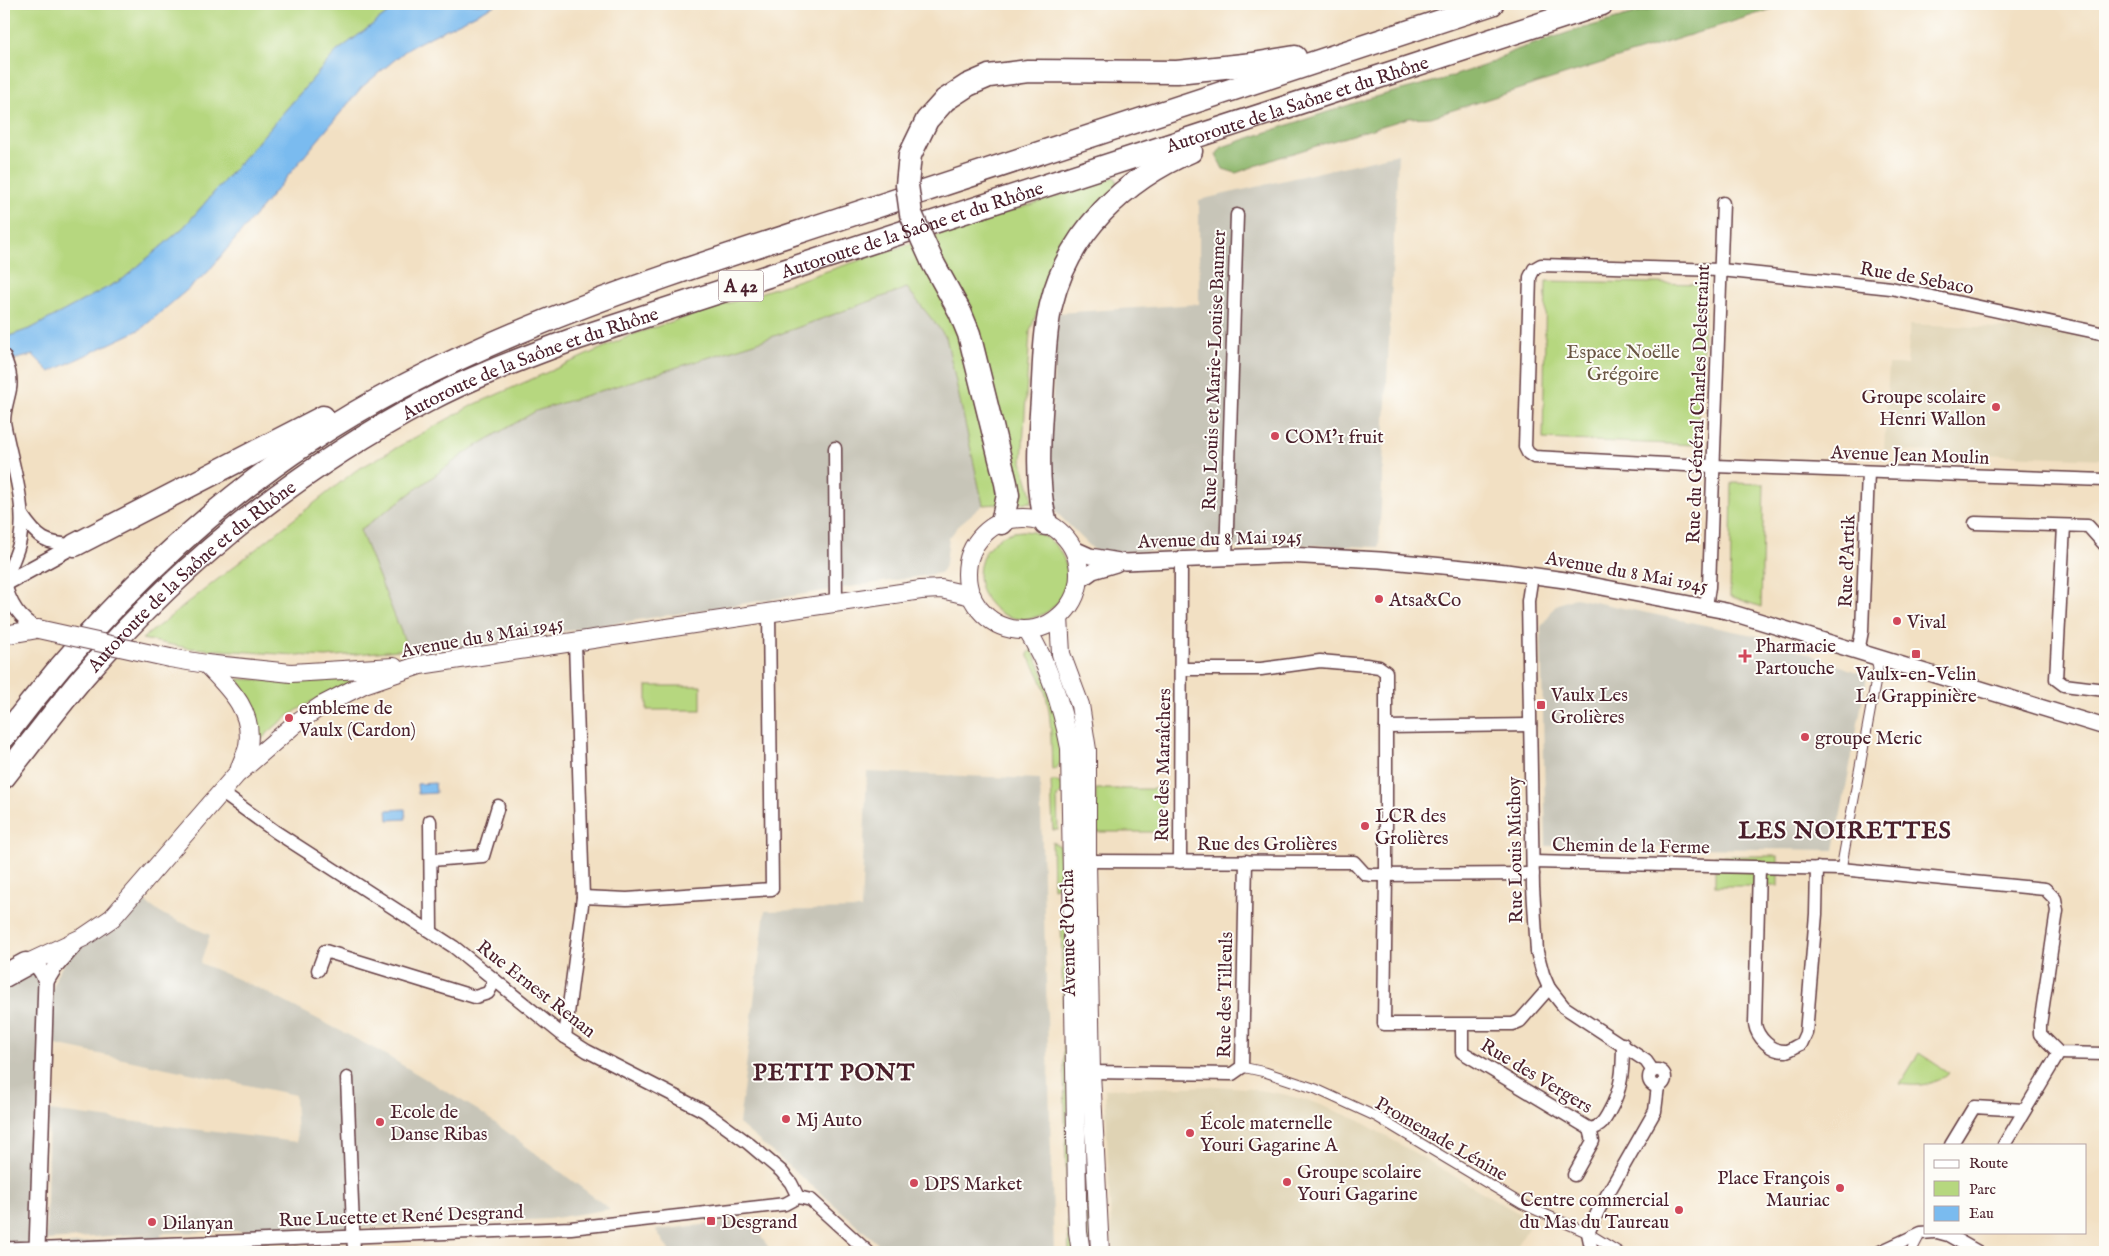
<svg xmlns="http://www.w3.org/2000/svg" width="2109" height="1256" viewBox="0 0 2109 1256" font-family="'IM FELL English',serif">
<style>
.built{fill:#dfd3b4}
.industrial{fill:#c7c5b8}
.green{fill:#b6d77f;stroke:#807b55}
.forest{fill:#90b86e;stroke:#6d6c4c}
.water{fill:#7abbef;stroke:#626d8d}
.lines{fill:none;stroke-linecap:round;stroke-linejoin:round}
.pedestrian-casing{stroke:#633c42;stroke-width:11}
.minor-casing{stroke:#633c42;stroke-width:15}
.tertiary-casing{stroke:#633c42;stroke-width:18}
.secondary-casing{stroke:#633c42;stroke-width:20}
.motorway-casing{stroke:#633c42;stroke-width:25}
.pedestrian{stroke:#fff;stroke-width:9}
.minor{stroke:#fff;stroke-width:12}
.tertiary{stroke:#fff;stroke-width:15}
.secondary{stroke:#fff;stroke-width:18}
.motorway{stroke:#fff;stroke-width:22}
.secondary-bridge-casing{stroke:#633c42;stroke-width:20;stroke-linecap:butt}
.motorway-bridge-casing{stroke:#633c42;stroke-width:25;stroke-linecap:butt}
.secondary-bridge{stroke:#fff;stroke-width:18}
.motorway-bridge{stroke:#fff;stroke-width:22}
.poi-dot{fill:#d1495b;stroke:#fdfcf7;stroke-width:2}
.labels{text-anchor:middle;stroke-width:4;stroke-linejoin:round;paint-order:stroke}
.shield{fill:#fdfcf7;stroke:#806168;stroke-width:1}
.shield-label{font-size:18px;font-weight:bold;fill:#4a1f2b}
.street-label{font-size:19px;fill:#4a1f2b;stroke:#fdfcf7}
.park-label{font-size:19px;fill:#6a5644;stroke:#fdfcf7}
.poi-label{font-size:19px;fill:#4a1f2b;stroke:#fdfcf7;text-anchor:start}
.district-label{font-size:24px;font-weight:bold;letter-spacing:1px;fill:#4a1f2b;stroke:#fdfcf7}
</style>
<rect width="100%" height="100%" fill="#fdfcf7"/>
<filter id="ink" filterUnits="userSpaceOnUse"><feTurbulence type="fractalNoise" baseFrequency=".02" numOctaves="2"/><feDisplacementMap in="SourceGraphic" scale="10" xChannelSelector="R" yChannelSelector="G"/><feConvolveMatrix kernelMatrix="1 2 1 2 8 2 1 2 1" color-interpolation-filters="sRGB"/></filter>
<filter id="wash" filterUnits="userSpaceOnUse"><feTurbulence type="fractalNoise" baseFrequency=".0096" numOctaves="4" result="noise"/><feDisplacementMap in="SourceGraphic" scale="20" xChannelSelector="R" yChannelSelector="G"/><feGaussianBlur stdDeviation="1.12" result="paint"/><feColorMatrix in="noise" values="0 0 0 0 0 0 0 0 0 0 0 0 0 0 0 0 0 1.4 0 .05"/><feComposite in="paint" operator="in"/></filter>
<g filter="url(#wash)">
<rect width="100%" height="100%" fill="#f2e0c3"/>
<g class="built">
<polygon points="1910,324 2105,333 2105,459 1884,450 1889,364 1907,364"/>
<polygon points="1217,1086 1245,1088 1283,1094 1316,1103 1358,1120 1532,1221 1514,1252 1112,1252 1105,1089"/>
</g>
<g class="industrial">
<polygon points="1398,154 1379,547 1300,545 1097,553 1047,503 1057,313 1199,304 1199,200"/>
<polygon points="907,288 946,337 983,505 961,523 949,538 946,563 941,573 410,655 360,530 471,449 536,411 755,343"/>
<polygon points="1575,598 1767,638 1867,676 1834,850 1546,846 1541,627 1556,605"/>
<polygon points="867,772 1040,779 1054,1252 887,1252 831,1202 739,1124 765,911 861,909"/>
<polygon points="139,897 160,913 210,935 200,963 260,989 377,1050 479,1111 610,1209 549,1219 328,1229 161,1233 162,1252 4,1252 4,981 47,958 37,1249 155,1233 46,1240 49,1111 297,1142 295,1095 51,1044 52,992 57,974 73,951"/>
<polygon points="749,1220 772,1252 670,1252 656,1230"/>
</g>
<g class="green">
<polygon points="4,4 400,4 336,52 184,227 123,279 32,328 4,338"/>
<polygon points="1115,177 1118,185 1053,270 1030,331 1022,462 1031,492 1032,502 983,505 946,337 907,288 755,343 536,411 471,449 360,530 408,649 326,657 188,648 142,639 355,471 471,406 634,334"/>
<polygon points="1546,281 1705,284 1703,348 1696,445 1543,439"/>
<polygon points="1732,483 1764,484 1761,607 1730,596"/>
<circle cx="1023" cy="575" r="44"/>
<path d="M1032,649L1052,694L1063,759L1056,769H1052C1050,727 1054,693 1028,657V654Z"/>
<path d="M359,678C320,697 288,710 258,743L251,702L238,679L302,681Z"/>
<rect x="647" y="686" width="54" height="24"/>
<polygon points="1051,781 1056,781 1064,786 1064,790 1057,797 1058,830 1053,830"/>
<polygon points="1096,789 1163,789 1162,832 1096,832"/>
<polygon points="1052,842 1060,846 1061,885 1053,888"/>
<rect x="1715" y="856" width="63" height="30"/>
<polygon points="1066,913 1076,1252 1069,1252 1067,1209 1061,916"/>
<polygon points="1083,928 1093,1252 1085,1252"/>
<path d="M1919,1053L1949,1073C1934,1085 1919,1087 1900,1084Z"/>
</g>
<polygon class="forest" points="1670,4 1788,4 1431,117 1408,118 1280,157 1236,173 1223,169 1216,155 1222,147 1367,99 1444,79 1486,65 1513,51 1570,32"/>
<g class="water">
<polygon points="400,4 497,4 410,47 362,87 207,273 141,329 50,372 33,355 4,362 4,338 32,328 123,279 184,227 336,52"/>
<polygon points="435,783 436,793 418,794 417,784"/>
<polygon points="405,809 406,819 388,820 387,810"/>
</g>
</g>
<g filter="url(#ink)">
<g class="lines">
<g class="pedestrian-casing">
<g id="pedestrian">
<polyline points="1841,869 1878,669 1876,657"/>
<polyline points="1242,1067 1265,1072 1316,1089 1377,1117 1522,1204 1588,1233 1619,1252"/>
<polyline points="1911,1252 1921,1233"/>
</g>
</g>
<g class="minor-casing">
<g id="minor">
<polyline points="2105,334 1891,288 1721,270 1541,265 1534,269 1530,277 1525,447 1528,453 1534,457 1685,465 2105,480"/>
<path d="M4,356C8,367 12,377 10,389C8,400 4,410 4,422C10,458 27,503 20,540C17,555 9,568 5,583C10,604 19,618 38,629"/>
<polyline points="835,448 836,602"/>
<path d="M22,515C38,539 46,544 75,545"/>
<polyline points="1975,523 2088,526 2105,545"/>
<polyline points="2064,526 2056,679 2064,685 2105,690"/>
<polyline points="1226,557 1237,215"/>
<polyline points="1532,575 1528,601 1533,887 1537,952 1543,974 1549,988 1564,1007 1646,1061 1653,1071"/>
<polyline points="1706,606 1709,587 1723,203"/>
<polyline points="1858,652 1862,631 1868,472"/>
<polyline points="1182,669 1261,669 1320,661 1366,665 1379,667 1386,672 1386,875 1384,1024 1513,1024 1520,1021 1549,988"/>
<polyline points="1386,727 1530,725"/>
<polyline points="222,793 276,832 454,947 565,1037 587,1051 704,1111 748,1143 781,1171 791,1183 798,1197 811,1200 868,1252"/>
<polyline points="430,821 431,931"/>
<polyline points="431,860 483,856 498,806"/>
<polyline points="1087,861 1347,862 1354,862 1365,874 1372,875 1533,874"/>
<polyline points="1180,862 1181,560"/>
<polyline points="1533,862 1841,869 2045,889 2055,899 2057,911 2040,1025 2040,1034 2059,1053 2105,1054"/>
<path d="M1759,867L1755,1024C1757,1037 1771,1052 1786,1051C1791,1050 1797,1045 1801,1044L1806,1033L1816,914L1817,868"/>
<polyline points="583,897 627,899 772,889 769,612"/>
<polyline points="318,970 325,951 475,997 488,993 495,980"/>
<path d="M1462,1025V1052L1590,1129C1601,1127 1604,1121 1609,1112C1622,1089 1623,1070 1623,1044"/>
<polyline points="565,1037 583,897 575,642"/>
<circle cx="1657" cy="1078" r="8"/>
<polyline points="1091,1072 1232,1074 1242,1067 1246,861"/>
<polyline points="347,1078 354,1252"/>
<polyline points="1951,1145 1974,1107 2024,1110"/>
<polyline points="2004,1145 2059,1053"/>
<polyline points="1574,1175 1593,1141 1590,1129"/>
<polyline points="1937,1232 1948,1235 1978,1252"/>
<polyline points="37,1249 571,1228 785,1204 798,1197"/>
<polyline points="1592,1252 1588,1233 1599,1209 1655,1111 1658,1086"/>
<polyline points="1880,1252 1921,1233 1934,1232"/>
</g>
</g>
<g class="tertiary-casing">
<g id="tertiary">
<polyline points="1072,548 1090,556 1125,562 1287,555 1380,560 1506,572 1565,580 1726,611 2105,727"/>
<polyline points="1079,581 1093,571 1116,564"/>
<polyline points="4,584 75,545"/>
<polyline points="46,981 54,968 76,943"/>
<path d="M4,1250L37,1249L46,981C41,970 39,964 26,964"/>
</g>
</g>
<g class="secondary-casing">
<g id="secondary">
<circle cx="1023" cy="574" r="56"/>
<polyline points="1059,617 1061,654 1080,705 1087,750 1087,861 1091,1072 1100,1252"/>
<path d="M1027,630C1050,667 1062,706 1070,748L1077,1198L1078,1232L1081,1252"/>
<polyline points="4,635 38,629"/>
<polyline points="170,658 206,664 291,673 394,667"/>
<path d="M206,664C228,687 254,710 248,746C247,753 242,761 240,768"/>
<polyline points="26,964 84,937 112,918 236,775 296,723 321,706 364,684 420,665 921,590 941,589 972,596"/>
</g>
</g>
<g class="motorway-casing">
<g id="motorway">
<polyline points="945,100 968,85 989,76 1028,71 1177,72 1253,64 1295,57"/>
<polyline points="933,263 960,312 969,334 1006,483 1008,495 1002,523"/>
<path d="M1046,524C1036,484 1039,440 1042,399C1044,368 1044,335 1051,305C1068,233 1125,179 1191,151"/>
<polyline points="75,545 323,417"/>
<path d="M4,737C90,624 188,522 307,443C470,334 670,275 854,214C1067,143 1280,74 1492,4"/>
<path id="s1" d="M4,777C30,744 56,709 84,676C181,564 295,471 427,401C472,377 521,359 569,341L1602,4"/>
<polyline points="4,976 26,964"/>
</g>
</g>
<use href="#pedestrian" class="pedestrian"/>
<use href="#minor" class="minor"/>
<use href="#tertiary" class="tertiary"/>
<use href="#secondary" class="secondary"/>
<use href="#motorway" class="motorway"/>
<g class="secondary-bridge-casing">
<polyline id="secondary-bridge" points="38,629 170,658"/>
</g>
<g class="motorway-bridge-casing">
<polyline id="motorway-bridge" points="933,263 911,214 907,185 910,155 927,120 945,100"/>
</g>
<use href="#secondary-bridge" class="secondary-bridge"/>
<use href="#motorway-bridge" class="motorway-bridge"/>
</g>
</g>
<g class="poi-dot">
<circle cx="1996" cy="407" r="5"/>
<circle cx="1275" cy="436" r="5"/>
<circle cx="1379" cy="599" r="5"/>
<circle cx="1897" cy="621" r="5"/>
<rect x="1911" y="649" width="10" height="10" rx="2.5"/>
<path d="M1742.5 648.5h5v5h5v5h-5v5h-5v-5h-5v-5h5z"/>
<rect x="1536" y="700" width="10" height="10" rx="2.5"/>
<circle cx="289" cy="718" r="5"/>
<circle cx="1805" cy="737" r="5"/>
<circle cx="1365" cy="826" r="5"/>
<circle cx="786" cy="1119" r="5"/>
<circle cx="380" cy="1122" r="5"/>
<circle cx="1190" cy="1133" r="5"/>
<circle cx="1287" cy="1182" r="5"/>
<circle cx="914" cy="1183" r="5"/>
<circle cx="1840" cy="1188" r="5"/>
<circle cx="1679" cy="1210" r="5"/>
<rect x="706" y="1216" width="10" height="10" rx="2.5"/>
<circle cx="152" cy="1222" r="5"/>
</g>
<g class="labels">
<rect class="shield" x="718.5" y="270.5" width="45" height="31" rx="4"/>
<g class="shield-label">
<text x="741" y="292">A 42</text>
</g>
<g class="street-label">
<text dy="7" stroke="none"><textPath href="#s1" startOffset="1491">Autoroute de la Saône et du Rhône</textPath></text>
<text dy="7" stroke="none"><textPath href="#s1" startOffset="1086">Autoroute de la Saône et du Rhône</textPath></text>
<text transform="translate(1917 277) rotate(10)" y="7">Rue de Sebaco</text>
<text dy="7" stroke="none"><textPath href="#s1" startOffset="681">Autoroute de la Saône et du Rhône</textPath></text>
<text transform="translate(1213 370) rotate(-88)" y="7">Rue Louis et Marie-Louise Baumer</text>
<text transform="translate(1697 404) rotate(-88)" y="7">Rue du Général Charles Delestraint</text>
<text transform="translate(1910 454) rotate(2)" y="7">Avenue Jean Moulin</text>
<text transform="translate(1220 538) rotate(-2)" y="7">Avenue du 8 Mai 1945</text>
<text transform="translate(1846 561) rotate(-88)" y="7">Rue d'Artik</text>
<text transform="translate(1627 571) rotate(10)" y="7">Avenue du 8 Mai 1945</text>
<text dy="7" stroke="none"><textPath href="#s1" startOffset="276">Autoroute de la Saône et du Rhône</textPath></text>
<text transform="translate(482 636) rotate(-10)" y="7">Avenue du 8 Mai 1945</text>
<text transform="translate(1162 765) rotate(-89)" y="7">Rue des Maraîchers</text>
<text x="1267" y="850">Rue des Grolières</text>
<text transform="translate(1631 845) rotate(1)" y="7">Chemin de la Ferme</text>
<text transform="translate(1514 850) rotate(-91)" y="7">Rue Louis Michoy</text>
<text transform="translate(1067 933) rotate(-91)" y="7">Avenue d'Orcha</text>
<text transform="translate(537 988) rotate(38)" y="7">Rue Ernest Renan</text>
<text transform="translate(1224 995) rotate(-89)" y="7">Rue des Tilleuls</text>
<text transform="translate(1537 1075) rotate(31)" y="7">Rue des Vergers</text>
<text transform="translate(1442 1138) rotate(30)" y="7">Promenade Lénine</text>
<text transform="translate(401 1215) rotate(-2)" y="7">Rue Lucette et René Desgrand</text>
</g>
<g class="park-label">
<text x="1623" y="358">Espace Noëlle<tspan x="1623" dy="22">Grégoire</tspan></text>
</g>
<g class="poi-label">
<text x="1986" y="403" text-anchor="end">Groupe scolaire<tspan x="1986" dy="22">Henri Wallon</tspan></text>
<text x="1285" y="443">COM'1 fruit</text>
<text x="1389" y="606">Atsa&amp;Co</text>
<text x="1907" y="628">Vival</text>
<text x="1755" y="652">Pharmacie<tspan x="1755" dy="22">Partouche</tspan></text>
<text x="1916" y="680" text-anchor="middle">Vaulx-en-Velin<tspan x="1916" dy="22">La Grappinière</tspan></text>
<text x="1551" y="701">Vaulx Les<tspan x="1551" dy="22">Grolières</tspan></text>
<text x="299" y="714">embleme de<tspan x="299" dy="22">Vaulx (Cardon)</tspan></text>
<text x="1815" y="744">groupe Meric</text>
<text x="1375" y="822">LCR des<tspan x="1375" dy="22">Grolières</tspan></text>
<text x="390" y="1118">Ecole de<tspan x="390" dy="22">Danse Ribas</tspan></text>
<text x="796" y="1126">Mj Auto</text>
<text x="1200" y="1129">École maternelle<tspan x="1200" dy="22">Youri Gagarine A</tspan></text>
<text x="1297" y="1178">Groupe scolaire<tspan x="1297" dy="22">Youri Gagarine</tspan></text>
<text x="1830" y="1184" text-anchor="end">Place François<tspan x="1830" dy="22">Mauriac</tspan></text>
<text x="924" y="1190">DPS Market</text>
<text x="1669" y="1206" text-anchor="end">Centre commercial<tspan x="1669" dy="22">du Mas du Taureau</tspan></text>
<text x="721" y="1228">Desgrand</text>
<text x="162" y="1229">Dilanyan</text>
</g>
<g class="district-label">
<text x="1845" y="838">LES NOIRETTES</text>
<text x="834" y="1080">PETIT PONT</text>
</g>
</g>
<rect width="2109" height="1256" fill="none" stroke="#fdfcf7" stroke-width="20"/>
<rect x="1924" y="1144" width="162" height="90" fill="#fdfcf7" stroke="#b5a4a5"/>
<rect x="1934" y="1160" width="25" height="8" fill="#ffffff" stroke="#b5a4a5"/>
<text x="1969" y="1168" font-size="15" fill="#4a1f2b">Route</text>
<rect x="1934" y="1181" width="25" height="15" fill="#b6d77f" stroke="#b5a4a5"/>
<text x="1969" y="1194" font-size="15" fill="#4a1f2b">Parc</text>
<rect x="1934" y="1206" width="25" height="15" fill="#7abbef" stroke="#b5a4a5"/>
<text x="1969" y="1218" font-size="15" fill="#4a1f2b">Eau</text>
</svg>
